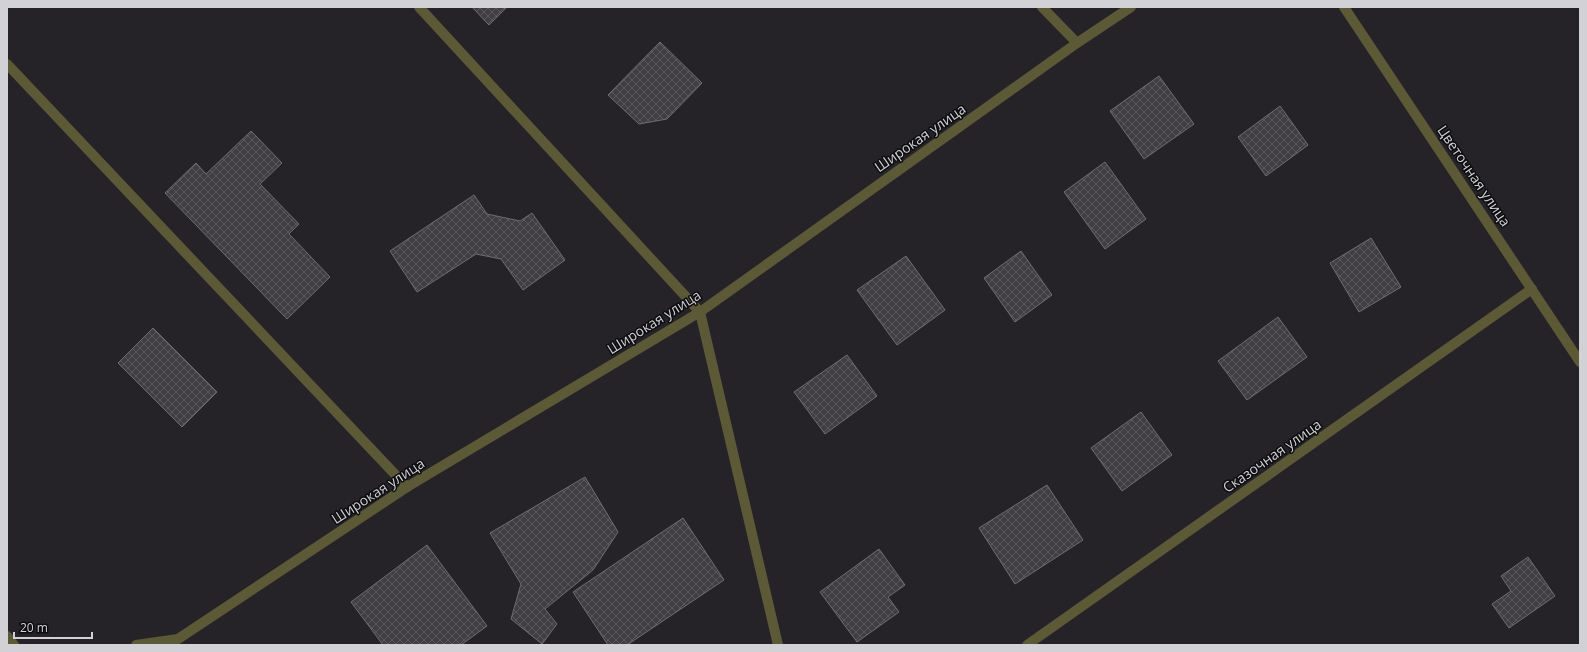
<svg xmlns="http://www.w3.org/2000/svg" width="1587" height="652" viewBox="0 0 1587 652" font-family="'Open Sans',sans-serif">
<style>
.building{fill:url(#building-cross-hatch);stroke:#6f6d73}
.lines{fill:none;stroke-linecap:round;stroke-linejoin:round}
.service{stroke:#5c5937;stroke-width:10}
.minor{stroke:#5c5937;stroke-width:10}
.tertiary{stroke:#5c5937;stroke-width:10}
.labels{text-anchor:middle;stroke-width:3;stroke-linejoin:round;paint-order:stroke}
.street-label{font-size:14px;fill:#d2d1d5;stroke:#0d0d0f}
</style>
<defs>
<pattern id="building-cross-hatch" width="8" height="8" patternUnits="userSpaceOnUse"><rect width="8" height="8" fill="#403d43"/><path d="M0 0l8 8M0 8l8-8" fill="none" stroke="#5b585d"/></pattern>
</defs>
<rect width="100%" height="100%" fill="#252328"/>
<g class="building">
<polygon points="472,7 507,7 489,25"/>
<polygon points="660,42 702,83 667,119 639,124 608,95"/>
<polygon points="1159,76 1194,124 1144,159 1110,111"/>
<polygon points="1280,106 1308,145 1266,176 1238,137"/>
<polygon points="251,131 282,163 260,184 299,224 289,234 330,277 287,319 165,193 196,163 206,174"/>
<polygon points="1105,162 1146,219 1105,249 1064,192"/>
<polygon points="474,195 487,214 520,221 532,213 565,260 523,290 501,259 476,254 417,292 390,251"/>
<polygon points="1371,238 1401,287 1359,312 1330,263"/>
<polygon points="1021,251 1052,295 1015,322 984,278"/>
<polygon points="906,256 945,310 897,345 857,290"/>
<polygon points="1278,317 1307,357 1247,400 1218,361"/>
<polygon points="153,328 217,392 182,427 118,363"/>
<polygon points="847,355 877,396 825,434 794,392"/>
<polygon points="1141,412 1172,455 1122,491 1091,448"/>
<polygon points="585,477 618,532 593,570 545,609 557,624 542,644 511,619 521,584 490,533"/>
<polygon points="1047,485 1083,540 1015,584 979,528"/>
<polygon points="683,518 724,580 627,645 608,645 573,592"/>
<polygon points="427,545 487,626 461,645 383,645 351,602"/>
<polygon points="879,549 905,585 888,597 899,612 857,642 820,592"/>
<polygon points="1528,557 1555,596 1509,628 1492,604 1511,591 1501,576"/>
</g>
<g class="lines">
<g class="service">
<polyline points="1042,7 1077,43"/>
<polyline points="7,64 407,487"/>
</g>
<g class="minor">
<polyline points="419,7 700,312 778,645"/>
<polyline points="7,636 14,645"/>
<polyline points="136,645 178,639 407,487 700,312 1077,43 1131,7"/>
<polyline points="1027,645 1532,289"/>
</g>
<polyline class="tertiary" points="1344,7 1580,362"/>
</g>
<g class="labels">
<g class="street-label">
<text transform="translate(920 138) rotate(-35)" y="5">Широкая улица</text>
<text transform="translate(1474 176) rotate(56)" y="5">Цветочная улица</text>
<text transform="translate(654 322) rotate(-32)" y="5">Широкая улица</text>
<text transform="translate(1272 456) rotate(-35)" y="5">Сказочная улица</text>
<text transform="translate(378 491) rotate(-33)" y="5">Широкая улица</text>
</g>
</g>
<rect width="1587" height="652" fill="none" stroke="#d2d1d5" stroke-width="16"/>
<path d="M14 632v6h78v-6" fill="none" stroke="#d2d1d5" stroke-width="2"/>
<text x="20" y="632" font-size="12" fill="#d2d1d5" stroke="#0d0d0f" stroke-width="3" paint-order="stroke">20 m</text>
</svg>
